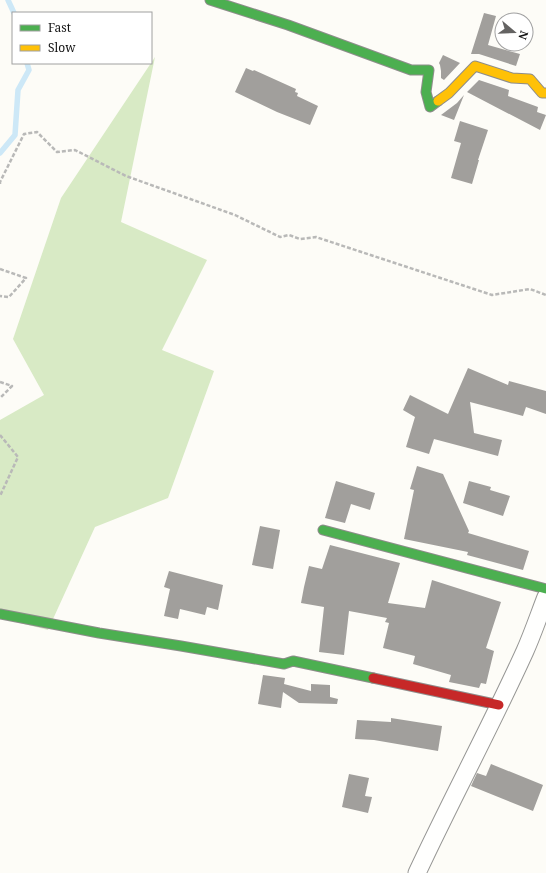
<svg xmlns="http://www.w3.org/2000/svg" width="546" height="873" viewBox="0 0 546 873" font-family="'Noto Serif',serif">
<style>
.forest{fill:#d8eac5}
.lines{fill:none;stroke-linecap:round;stroke-linejoin:round}
.stream{stroke:#cde8f7;stroke-width:5.5}
.building{fill:#a19f9c}
.street-casing{stroke:#979795;stroke-width:19}
.fast-casing{stroke:#8e8d8b;stroke-width:11}
.slow-casing{stroke:#8e8d8b;stroke-width:11}
.jam-casing{stroke:#8e8d8b;stroke-width:11}
.path{stroke:#b9b9b8;stroke-width:2.5;stroke-dasharray:4 2;stroke-linecap:butt}
.street{stroke:#fffffe;stroke-width:17}
.fast{stroke:#4caf50;stroke-width:9}
.slow{stroke:#ffc107;stroke-width:9}
.jam{stroke:#c62828;stroke-width:9}
</style>
<rect width="100%" height="100%" fill="#fdfcf7"/>
<polygon class="forest" points="155,57 121,222 207,260 162,350 214,371 168,498 95,527 48,630 0,618 0,420 44,395 13,339 61,198"/>
<g class="lines">
<g class="stream">
<polyline points="8,0 14,13"/>
<polyline points="0,153 15,135 18,90 29,70 27,63"/>
</g>
</g>
<g class="building">
<polygon points="484,13 496,16 488,45 520,54 516,66 479,54 471,54"/>
<polygon points="443,55 460,63 444,80 441,78 441,71 440,65 439,63"/>
<polygon points="246,68 253,71 254,70 296,89 295,92 298,93 297,96 318,106 310,125 277,112 235,92"/>
<polygon points="479,80 509,90 508,96 538,107 537,112 546,115 540,130 467,92"/>
<polygon points="464,95 454,120 441,115 457,103"/>
<polygon points="460,121 488,130 478,160 479,160 472,184 451,178 461,143 454,141"/>
<polygon points="468,368 508,385 509,381 546,391 546,414 526,407 523,416 470,402 474,433 502,440 498,456 434,439 429,454 406,447 415,417 403,410 410,395 448,414"/>
<polygon points="417,466 443,474 469,531 468,533 529,551 523,570 467,555 468,552 404,539 414,490 410,489"/>
<polygon points="336,481 375,493 370,510 351,504 345,523 325,518"/>
<polygon points="469,481 491,487 490,490 510,496 503,516 463,503"/>
<polygon points="260,526 280,530 273,569 252,565"/>
<polygon points="330,545 400,563 388,603 425,608 432,580 501,602 486,648 494,651 486,684 481,683 479,688 449,682 451,675 413,664 415,656 383,648 389,623 385,622 387,618 349,611 344,655 319,652 324,607 301,603 304,587 309,566 322,569"/>
<polygon points="169,571 223,585 218,610 207,607 205,615 180,609 178,619 164,616 170,589 164,587"/>
<polygon points="263,675 285,678 284,684 311,691 311,684 330,685 330,697 338,699 337,704 299,703 283,692 281,708 258,704"/>
<polygon points="391,718 442,726 438,751 374,740 355,739 357,720 391,722"/>
<polygon points="491,764 543,785 533,811 471,786 477,773 486,776"/>
<polygon points="349,774 369,778 365,796 372,797 368,813 342,807"/>
</g>
<g class="lines">
<g class="street-casing">
<path id="street" d="M417,873C452,798 491,726 525,651C533,633 539,615 546,597"/>
</g>
<g class="fast-casing">
<g id="fast">
<polyline points="210,0 288,25 411,70 429,70 426,92 430,107 438,101"/>
<polyline points="323,530 546,589"/>
<polyline points="0,614 99,633 181,646 284,664 293,661 373,678"/>
</g>
</g>
<g class="slow-casing">
<polyline id="slow" points="438,101 449,93 475,66 512,78 530,79 542,93 546,93"/>
</g>
<g class="jam-casing">
<polyline id="jam" points="373,678 499,705"/>
</g>
<g class="path">
<polyline points="0,184 0,182 24,134 37,132 57,152 75,150 126,176 235,215 280,237 289,235 300,239 316,237 492,295 530,289 546,295"/>
<polyline points="0,269 26,278 9,297 0,296"/>
<polyline points="0,382 12,386 0,398"/>
<polyline points="0,435 18,457 0,496"/>
</g>
<use href="#street" class="street"/>
<use href="#fast" class="fast"/>
<use href="#slow" class="slow"/>
<use href="#jam" class="jam"/>
</g>
<rect x="12" y="12" width="140" height="52" fill="#ffffff" stroke="#a0a0a0"/>
<rect x="20" y="25" width="20" height="6" fill="#4caf50" stroke="#a0a0a0"/>
<text x="48" y="32" font-size="12" fill="#111111">Fast</text>
<rect x="20" y="45" width="20" height="6" fill="#ffc107" stroke="#a0a0a0"/>
<text x="48" y="52" font-size="12" fill="#111111">Slow</text>
<g transform="translate(514 32) rotate(109)"><circle r="19" fill="#ffffff" stroke="#a0a0a0"/>
<path d="M0-3L7 15L0 10L-7 15Z" fill="#646362"/>
<text y="-6" font-size="11" font-weight="bold" text-anchor="middle" fill="#111111">N</text>
</g>
</svg>
